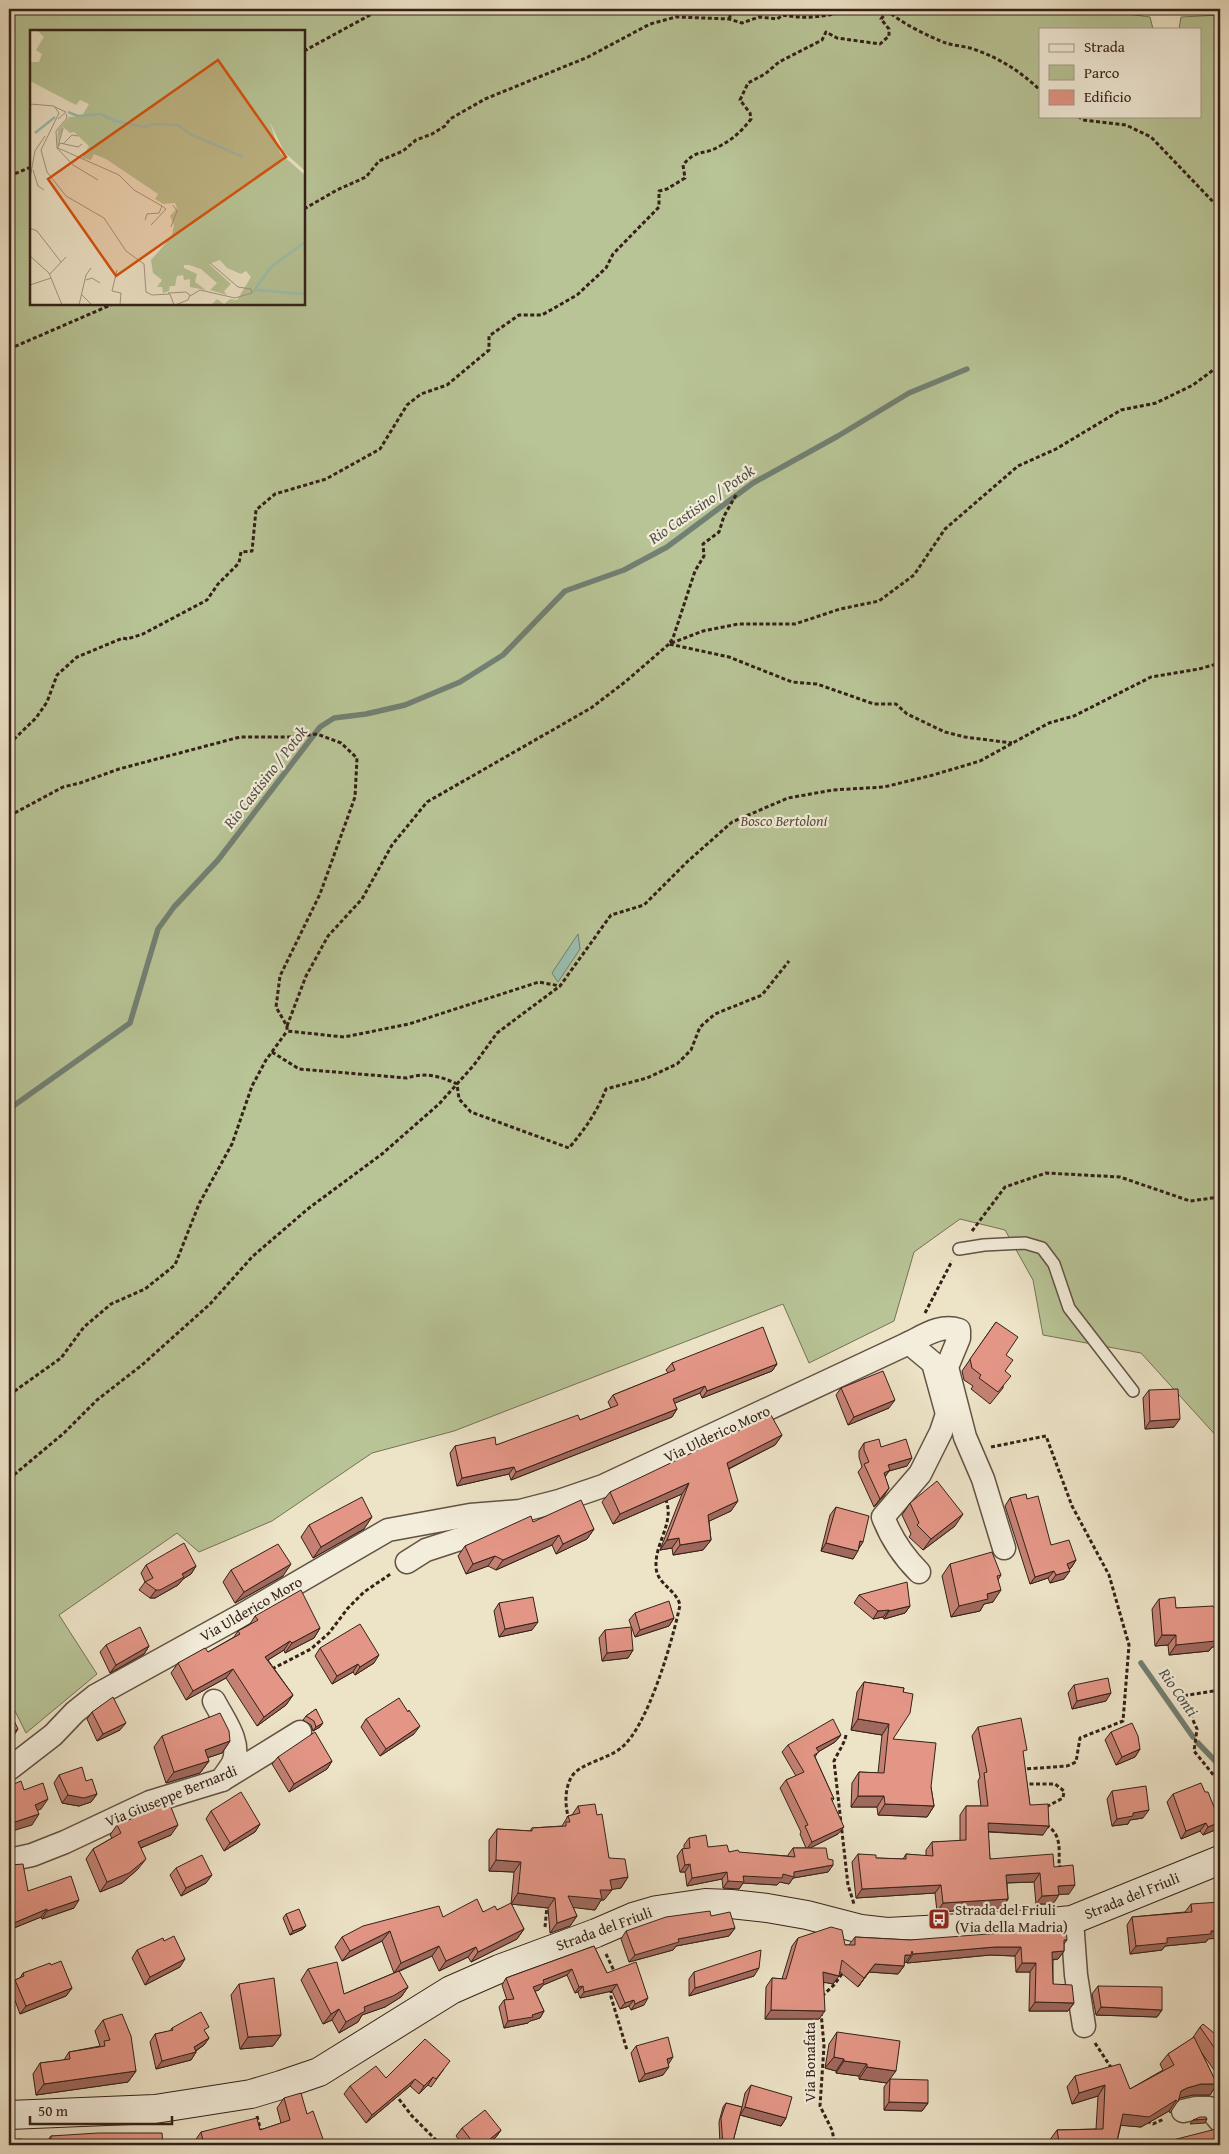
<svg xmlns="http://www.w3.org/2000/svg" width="1229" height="2154" viewBox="0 0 1229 2154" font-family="'Gentium Book Plus',serif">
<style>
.green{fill:#b8c496;stroke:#767257;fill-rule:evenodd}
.water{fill:#9abfaf;stroke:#728073}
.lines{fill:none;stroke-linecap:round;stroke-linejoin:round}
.stream{stroke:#728073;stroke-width:5.5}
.service-casing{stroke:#635244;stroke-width:14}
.minor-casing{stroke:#635244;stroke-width:25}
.secondary-casing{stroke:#352118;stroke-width:30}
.path{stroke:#352118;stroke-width:3;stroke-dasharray:4 2.5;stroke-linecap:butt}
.service{stroke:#f3eddb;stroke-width:11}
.minor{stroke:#f3eddb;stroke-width:22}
.secondary{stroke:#f3eddb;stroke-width:28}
.wall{fill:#c48173;stroke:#352118}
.shaded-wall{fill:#a0695e;stroke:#352118}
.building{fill:#e49686;stroke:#352118}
.labels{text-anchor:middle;stroke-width:4.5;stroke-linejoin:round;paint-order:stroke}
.park-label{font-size:15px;font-style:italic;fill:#5c523e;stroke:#f3eddb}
.street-label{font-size:15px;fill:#352118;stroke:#f3eddb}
.poi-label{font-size:15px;fill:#352118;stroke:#f3eddb;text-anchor:start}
.water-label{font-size:16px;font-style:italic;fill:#535045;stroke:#f3eddb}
.inset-river{fill:none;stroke:#9abfaf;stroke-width:2.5}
.inset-road{fill:none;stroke:#a39581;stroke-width:1}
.view{fill:#d6530d;fill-opacity:0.15;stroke:#d6530d;stroke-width:2.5}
.inset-edge{fill:none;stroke:#352118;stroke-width:2.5}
</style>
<rect width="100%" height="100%" fill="#ede3c7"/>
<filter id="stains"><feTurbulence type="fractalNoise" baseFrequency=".004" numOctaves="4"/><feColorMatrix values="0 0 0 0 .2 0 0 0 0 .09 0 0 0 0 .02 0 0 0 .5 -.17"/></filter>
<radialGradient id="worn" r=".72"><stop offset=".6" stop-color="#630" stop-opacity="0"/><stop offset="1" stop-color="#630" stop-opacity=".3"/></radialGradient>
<path class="green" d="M9,9H1089L1150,17L1153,29H1040V116H1200V29H1179L1181,17L1220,15V1451L1219,1439L1141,1353L1043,1335L1033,1280L1005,1230L960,1219L914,1252L894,1321L809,1363L783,1304L454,1431L372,1453L272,1521L199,1552L177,1533L59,1615L97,1674L26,1733L9,1699ZM31,31H304V304H31Z"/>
<polygon class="water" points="578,934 580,949 558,982 552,973"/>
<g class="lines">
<g class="stream">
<polyline points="9,1109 130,1023 158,929 174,907 218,860 320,727 334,718 366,714 405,705 460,682 503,655 565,591 624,570 667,547 753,483 838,436 909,393 967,369"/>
<polyline points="1141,1663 1193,1737"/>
<polyline points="1198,1743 1220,1766"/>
</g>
<g class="service-casing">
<polyline id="service" points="959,1249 984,1245 1025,1243 1042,1248 1054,1264 1069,1308 1133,1391"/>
</g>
<g class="minor-casing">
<g id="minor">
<path d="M909,1343C925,1335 941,1324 959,1330V1338L947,1367L965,1437L983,1479L1004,1548"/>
<polyline points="407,1562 426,1550 475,1534 507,1517"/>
<path d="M214,1701C223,1719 242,1742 233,1763C230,1769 225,1774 222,1780"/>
<path d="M9,1769L53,1735L75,1712L95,1696L240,1616L388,1530L470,1515L520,1511L559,1501L603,1486L909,1343L933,1363L947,1414L941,1432L920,1474L883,1517C891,1538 903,1556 919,1572"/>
<polyline points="9,1860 32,1855 65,1842 150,1802 222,1780 300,1732"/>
<polyline points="1072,1920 1076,1975 1084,2026"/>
<polyline points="1183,2111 1196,2108 1209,2108 1220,2121"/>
</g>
</g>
<g class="secondary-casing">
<polyline id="secondary" points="9,2115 155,2109 251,2094 281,2085 319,2072 451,1990 499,1969 596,1933 633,1917 657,1910 705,1903 731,1904 767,1908 807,1915 861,1929 887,1932 1020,1925 1072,1920 1220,1860"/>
</g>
<g class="path">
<path d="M887,9C894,20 932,38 946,43C955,46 966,46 976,50C1001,59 1021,72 1040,90"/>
<polyline points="729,19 733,9"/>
<polyline points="304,51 381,9"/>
<polyline points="1078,116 1083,120 1126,125 1151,137 1220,209"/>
<polyline points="9,176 31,167"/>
<path d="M304,209L337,190L366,177L379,161L403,151L416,140L432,134L445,126L450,119L485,99L588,57L650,24L676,17L729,19L742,23L759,17L777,19L783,15C807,20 829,16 853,9"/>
<polyline points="9,349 113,304"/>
<polyline points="736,495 724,516 719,532 703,544 704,556 695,571 673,638 669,644 729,657 792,682 817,684 874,704 896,704 907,714 945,732 965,737 1012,743"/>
<path d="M9,744L36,718L47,702L57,675L77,657L123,638L127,639L143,634L207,600L218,584L239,563L241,552L252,551L256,510L275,494L326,479L380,449L407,405L421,394L447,385L489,350V336L519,315H542L577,295L606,268L613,254L659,207V191L667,189L685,178L683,165C697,148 703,156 718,147C732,140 742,131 751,119L750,113L740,100L748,83L765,74L779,62L822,40L826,32L837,38L880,44L889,36V29L881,19L886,13L890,14"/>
<polyline points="9,816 63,787 80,783 119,769 240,737 291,737 317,734 341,743 357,758 355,797 320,894 280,976 276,1007 287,1026 287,1031 344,1037 409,1024 539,982 560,986"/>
<polyline points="287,1026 306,976 328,936 362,899 392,845 427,802 591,708 625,682 669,644 703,631 738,624 795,624 840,609 879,601 914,575 945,529 1018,466 1056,449 1121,410 1156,403 1193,385 1220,365"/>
<path d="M272,1052L299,1069L407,1078C425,1072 440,1076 457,1084L459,1099L471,1112L569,1148C585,1129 597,1112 606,1089L647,1078L677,1064L691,1050L700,1027L715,1014L762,995L789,961"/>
<polyline points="972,1231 1005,1187 1046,1173 1120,1177 1190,1201 1220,1197"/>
<polyline points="925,1313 952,1261"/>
<polyline points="9,1395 61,1358 84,1327 111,1304 145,1289 175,1265 199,1204 232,1144 252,1086 266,1060 287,1031"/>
<polyline points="991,1447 1046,1436 1072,1506 1109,1575 1129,1645 1123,1721 1080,1738 1076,1762 1067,1766 1025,1769 1024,1771"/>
<polyline points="9,1479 64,1433 97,1400 142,1365 210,1304 253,1256 309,1208 382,1154 439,1104 474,1065 497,1033 560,986 611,915 644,905 687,862 732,822 788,798 833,790 884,787 933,775 980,761 1049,723 1074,716 1151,677 1199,669 1220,663"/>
<polyline points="1217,1643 1220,1657"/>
<polyline points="272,1669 311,1649 329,1633 348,1608 364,1592 392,1573"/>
<polyline points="1220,1690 1182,1696 1197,1729 1194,1751 1220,1783"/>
<path d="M846,1735C844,1745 838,1752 834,1761L848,1885L854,1904"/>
<polyline points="1025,1782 1025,1784 1055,1784 1064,1791 1063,1798 1046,1807"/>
<path d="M569,1820C565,1806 564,1789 572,1776C581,1763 608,1759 621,1748C648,1727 673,1639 680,1605C676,1589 656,1584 656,1566C655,1542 676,1521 665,1498"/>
<path d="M1046,1825C1062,1834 1059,1850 1059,1866L1062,1868"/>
<polyline points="545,1927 547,1906"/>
<polyline points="606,1954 615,1973"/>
<polyline points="611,1989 611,1997 627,2050"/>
<polyline points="822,1996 834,1985 844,1971"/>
<polyline points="821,2012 824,2046 820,2106 832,2130 835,2145"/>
<polyline points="1095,2043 1112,2069"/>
<polyline points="395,2094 412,2116 441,2145"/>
<polyline points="257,2116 261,2132"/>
<polyline points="1147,2121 1153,2124 1164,2119"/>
</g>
<use href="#service" class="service"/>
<use href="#minor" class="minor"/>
<use href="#secondary" class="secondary"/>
</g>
<g class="wall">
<polygon points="996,1322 1006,1355 1003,1388 990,1404 971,1389 973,1386 964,1380 962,1371"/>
<polygon points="672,1363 777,1364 772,1371 702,1398 700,1393 674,1403 677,1409 672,1417 511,1480 509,1474 457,1486 450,1453 455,1446 496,1445 580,1420 611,1408 608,1402 613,1395 668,1373 666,1370"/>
<polygon points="841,1388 889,1408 848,1425 836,1395"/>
<polygon points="1149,1390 1174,1427 1145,1429 1143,1398"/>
<polygon points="782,1435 775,1445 729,1469 731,1511 709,1521 711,1540 703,1550 673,1555 672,1548 660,1550 682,1494 613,1524 602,1502 610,1492"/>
<polygon points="864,1443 881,1447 907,1466 889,1471 885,1477 889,1488 874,1507 858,1472 862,1467 859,1457 859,1451"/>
<polygon points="1010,1498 1027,1499 1051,1545 1076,1560 1071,1568 1069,1569 1064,1579 1050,1583 1048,1578 1030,1584 1005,1506"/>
<polygon points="910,1503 955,1526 923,1550 909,1537 911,1534 902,1515"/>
<polygon points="836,1507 858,1549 853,1559 821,1551 830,1515"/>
<polygon points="533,1522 594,1529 587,1539 556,1554 552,1545 496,1570 488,1566 466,1574 458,1556 465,1546"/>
<polygon points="309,1525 364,1529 313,1558 301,1537"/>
<polygon points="950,1564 1001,1575 998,1580 993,1602 984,1604 980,1611 951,1617 942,1576"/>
<polygon points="146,1565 196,1566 191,1574 183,1579 178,1585 155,1598 150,1598 139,1590 145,1582 141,1573"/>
<polygon points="231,1570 283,1576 235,1603 223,1582"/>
<polygon points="859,1595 910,1606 905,1613 884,1619 883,1617 873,1619 854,1603"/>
<polygon points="1159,1599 1176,1608 1220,1608 1220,1646 1212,1647 1209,1651 1169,1655 1168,1645 1155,1646 1152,1609"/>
<polygon points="499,1603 532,1630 499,1637 494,1611"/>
<polygon points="635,1613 674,1618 669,1626 635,1637 629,1620"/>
<polygon points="255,1616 320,1628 314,1638 285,1653 284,1650 268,1660 293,1695 286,1705 257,1726 226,1678 186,1700 171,1673 178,1663 208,1652 234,1637 238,1631 250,1624"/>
<polygon points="605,1630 633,1650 628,1658 602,1661 599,1638"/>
<polygon points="106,1645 149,1646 144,1654 110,1673 100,1652"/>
<polygon points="320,1648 374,1663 355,1675 353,1672 332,1684 315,1656"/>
<polygon points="864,1682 904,1688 893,1739 931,1787 934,1806 927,1817 878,1815 877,1807 851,1807 852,1783 859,1772 878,1773 882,1735 851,1730 857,1692"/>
<polygon points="1074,1685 1106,1701 1072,1709 1068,1693"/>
<polygon points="316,1709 320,1727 313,1731 311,1725 303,1720 306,1716"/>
<polygon points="92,1712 120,1730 97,1741 87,1719"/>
<polygon points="366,1719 414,1734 380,1756 361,1727"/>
<polygon points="978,1727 1023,1755 1030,1805 1043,1835 988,1832 990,1859 1054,1867 1069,1894 1059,1894 1053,1904 1036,1904 1034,1882 1007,1883 1008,1899 1002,1908 937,1912 935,1893 856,1898 852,1862 858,1854 876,1858 903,1859 906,1854 926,1856 926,1850 932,1842 960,1841 960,1815 966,1806 981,1806 978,1781 980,1777 972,1736"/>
<polygon points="1111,1732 1140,1749 1135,1757 1116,1765 1105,1740"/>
<polygon points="841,1735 835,1742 818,1752 815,1757 834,1799 832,1801 838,1834 810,1848 828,1859 833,1865 828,1872 793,1878 789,1884 780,1882 777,1885 743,1883 739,1889 723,1888 722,1879 687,1886 685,1872 680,1872 677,1856 682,1849 684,1849 684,1845 689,1838 708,1847 729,1852 788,1856 788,1855 793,1848 806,1848 800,1834 801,1832 780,1788 786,1780 796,1776 782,1752 788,1745"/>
<polygon points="162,1736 230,1741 222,1753 207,1758 209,1761 200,1773 166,1783 154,1747"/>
<polygon points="278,1757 332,1761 327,1769 289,1792 272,1764"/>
<polygon points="59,1775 86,1781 97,1794 91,1802 79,1806 62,1803 54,1783"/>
<polygon points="1112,1791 1143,1818 1130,1820 1128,1824 1112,1826 1107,1799"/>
<polygon points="1173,1794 1215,1830 1203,1835 1200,1831 1181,1839 1167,1802"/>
<polygon points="578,1806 597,1815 609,1858 628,1877 621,1888 611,1889 604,1900 601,1900 595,1910 573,1907 577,1916 570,1926 550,1933 548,1908 511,1904 524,1929 517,1939 471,1962 468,1957 439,1971 432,1956 398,1972 408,1987 401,1997 385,2007 362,2015 358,2022 339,2033 332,2020 323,2024 301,1980 308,1969 344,1994 394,1973 382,1941 342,1961 335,1947 342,1937 443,1917 497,1910 511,1904 514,1872 489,1871 489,1840 497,1829 530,1831 532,1828 562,1826 568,1816 572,1815"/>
<polygon points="211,1811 260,1824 255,1832 224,1851 206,1819"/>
<polygon points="117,1825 171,1835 141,1848 138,1869 122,1883 100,1892 86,1859 93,1849 112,1838 110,1835"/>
<polygon points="10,1865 28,1891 74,1908 42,1919 41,1917 9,1930 9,1866"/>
<polygon points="176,1868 206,1883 181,1896 170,1875"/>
<polygon points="1191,1904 1208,1939 1206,1942 1165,1946 1162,1950 1130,1954 1127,1925 1132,1917 1185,1912"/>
<polygon points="286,1914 303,1929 290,1935 283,1918"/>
<polygon points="711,1916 735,1928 729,1936 676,1946 673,1950 629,1962 621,1939 626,1931"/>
<polygon points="855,1937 910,1940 1067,1940 1064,1944 1064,1951 1058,1959 1053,1960 1053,1984 1074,2003 1068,2011 1029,2011 1030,1972 1016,1972 1015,1956 990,1955 907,1963 906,1962 904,1963 904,1966 898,1974 869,1972 858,1987 840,1972 833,1984 824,1982 819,2019 765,2019 766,1987 772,1978 782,1979 792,1946 798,1938 845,1945 849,1945"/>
<polygon points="594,1946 607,1973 644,2005 631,2010 629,2006 620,2009 612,1991 580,1998 578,1992 575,1993 567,1975 543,1985 539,1990 535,1991 544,2011 540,2018 530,2021 528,2023 504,2028 499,2007 504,2000 507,2000 502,1985 506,1978"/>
<polygon points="137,1950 180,1967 145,1985 132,1958"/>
<polygon points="51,1965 72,1988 66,1996 20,2014 10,1987 15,1980 20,1978 23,1973"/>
<polygon points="694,1972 754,1976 689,1996 689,1979"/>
<polygon points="239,1984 281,2035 273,2046 240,2049 231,1995"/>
<polygon points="1098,1986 1162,2010 1157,2017 1096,2015 1092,1994"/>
<polygon points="103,2020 136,2071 128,2082 36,2095 33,2074 40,2063 64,2060 69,2052 100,2046 95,2031"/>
<polygon points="1200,2027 1220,2038 1220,2078 1201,2052 1217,2084 1210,2095 1193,2095 1180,2098 1170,2113 1169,2111 1141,2127 1121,2125 1116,2145 1040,2145 1042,2141 1050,2142 1049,2141 1057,2130 1096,2129 1098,2096 1072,2104 1067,2087 1075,2076 1130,2089 1163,2070 1160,2064 1168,2054 1192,2039"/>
<polygon points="172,2028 205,2032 209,2038 204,2045 196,2051 196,2052 191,2060 156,2069 150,2042 155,2034 170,2031"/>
<polygon points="837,2032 890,2079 928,2103 922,2111 884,2110 884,2087 887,2083 859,2079 859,2076 836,2073 836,2071 825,2068 829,2044"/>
<polygon points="636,2046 668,2065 663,2075 639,2082 631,2053"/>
<polygon points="444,2069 431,2087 428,2085 419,2094 410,2086 366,2123 344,2094 350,2086 386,2078"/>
<polygon points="751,2085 786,2118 781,2126 740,2115 732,2145 720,2145 719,2122 723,2107 726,2103 742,2107 745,2093"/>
<polygon points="284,2098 307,2114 319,2145 195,2145 194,2142 201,2132 260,2130 281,2123 277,2108"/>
<polygon points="462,2128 501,2130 496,2137 486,2145 463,2145 456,2136"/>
<polygon points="51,2136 163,2145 44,2145"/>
</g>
<g class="shaded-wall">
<polygon points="777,1364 772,1371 702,1398 707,1391"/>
<polygon points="705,1386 700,1393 668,1406 673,1399"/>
<polygon points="895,1400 889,1408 848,1425 854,1417"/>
<polygon points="677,1409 672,1417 511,1480 516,1472"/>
<polygon points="1180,1419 1174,1427 1145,1429 1150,1421"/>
<polygon points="782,1435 775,1445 720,1473 727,1463"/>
<polygon points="912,1458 907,1466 889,1471 884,1478 878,1481 888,1465"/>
<polygon points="514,1467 509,1474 457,1486 462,1478"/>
<polygon points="689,1483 682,1494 613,1524 620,1514"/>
<polygon points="889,1488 884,1496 874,1507 880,1499"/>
<polygon points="738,1501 731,1511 701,1525 708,1515"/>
<polygon points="963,1514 955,1526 923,1550 931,1539"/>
<polygon points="372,1517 364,1529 313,1558 321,1547"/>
<polygon points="594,1529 587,1539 556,1554 563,1544"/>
<polygon points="559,1535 552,1545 496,1570 503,1560"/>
<polygon points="679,1538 672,1548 660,1550 667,1540"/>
<polygon points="711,1540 703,1550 673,1555 680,1545"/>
<polygon points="860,1541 863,1542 858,1550"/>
<polygon points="826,1543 858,1551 853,1559 821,1551"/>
<polygon points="495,1556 488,1566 466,1574 473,1564"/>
<polygon points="1076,1560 1071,1568 1062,1572 1067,1564"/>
<polygon points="291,1564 283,1576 235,1603 244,1592"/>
<polygon points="196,1566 191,1574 183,1579 178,1585 155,1598 150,1598 156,1590"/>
<polygon points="1054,1571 1048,1578 1030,1584 1035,1577"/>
<polygon points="1070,1571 1064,1579 1050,1583 1056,1575"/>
<polygon points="1001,1590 993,1602 984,1604 980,1611 951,1617 959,1606 987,1594"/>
<polygon points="910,1606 905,1613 884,1619 889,1611"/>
<polygon points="889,1610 883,1617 873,1619 878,1611"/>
<polygon points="674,1618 669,1626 635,1637 640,1630"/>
<polygon points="538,1622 532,1630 499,1637 505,1629"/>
<polygon points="320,1628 314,1638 285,1653 292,1643"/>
<polygon points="1162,1635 1176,1635 1168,1645 1155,1646"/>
<polygon points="1216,1636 1220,1636 1220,1646 1212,1647 1209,1651 1169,1655 1176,1645"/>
<polygon points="290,1641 284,1650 258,1666 265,1657"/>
<polygon points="149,1646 144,1654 110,1673 116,1665"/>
<polygon points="633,1650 628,1658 602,1661 607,1653"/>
<polygon points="379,1655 374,1663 355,1675 360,1667"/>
<polygon points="358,1664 353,1672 332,1684 337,1676"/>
<polygon points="233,1669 226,1678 186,1700 193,1691"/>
<polygon points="1111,1693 1106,1701 1072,1709 1077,1701"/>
<polygon points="293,1695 286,1705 257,1726 264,1717"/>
<polygon points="858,1719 889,1724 882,1735 851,1730"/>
<polygon points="126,1723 120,1730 97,1741 103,1734"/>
<polygon points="323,1723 320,1727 313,1731 316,1727"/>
<polygon points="420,1726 414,1734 380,1756 386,1749"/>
<polygon points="18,1729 13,1737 9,1739 9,1734"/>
<polygon points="841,1735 835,1742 811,1756 816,1748"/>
<polygon points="230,1741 222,1753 197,1761 205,1750"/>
<polygon points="1140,1749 1135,1757 1116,1765 1122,1757"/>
<polygon points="209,1761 200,1773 166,1783 174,1772"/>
<polygon points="332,1761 327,1769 289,1792 294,1784"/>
<polygon points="97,1794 91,1802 79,1806 62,1803 68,1795"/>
<polygon points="858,1796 884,1796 877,1807 851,1807"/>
<polygon points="48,1799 41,1809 28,1815 35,1805"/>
<polygon points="885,1804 934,1806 927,1817 878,1815"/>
<polygon points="1149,1810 1143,1818 1130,1820 1128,1824 1112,1826 1117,1819 1133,1813"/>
<polygon points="39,1814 32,1825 9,1832 9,1824"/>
<polygon points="1220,1822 1215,1830 1203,1835 1208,1827"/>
<polygon points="988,1823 1049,1826 1043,1835 981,1831"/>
<polygon points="1206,1823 1200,1831 1181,1839 1186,1831"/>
<polygon points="260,1824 255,1832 224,1851 230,1843"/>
<polygon points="178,1825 171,1835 131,1852 138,1842"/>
<polygon points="844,1827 838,1834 806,1850 812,1842"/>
<polygon points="146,1859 138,1869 122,1883 100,1892 107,1882"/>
<polygon points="496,1860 521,1862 514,1872 489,1871"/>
<polygon points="690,1864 685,1872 680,1872 685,1865"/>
<polygon points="833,1865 828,1872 793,1878 789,1884 780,1882 777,1885 743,1883 739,1889 723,1888 728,1881 743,1876 783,1874"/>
<polygon points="727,1872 722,1879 687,1886 692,1878"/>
<polygon points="1040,1873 1034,1882 1000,1883 1006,1875"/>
<polygon points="212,1875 206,1883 181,1896 186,1888"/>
<polygon points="628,1877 621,1888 609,1890 612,1890 604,1900 601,1900 595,1910 560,1906 568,1896 600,1890 610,1880"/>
<polygon points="941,1885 935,1893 856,1898 862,1889"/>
<polygon points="1075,1885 1069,1894 1052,1895 1058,1886"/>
<polygon points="518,1893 555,1898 548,1908 511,1904"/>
<polygon points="1059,1895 1053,1904 1036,1904 1042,1896"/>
<polygon points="1008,1899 1002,1908 937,1912 943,1903"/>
<polygon points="79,1900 74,1908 42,1919 47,1911"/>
<polygon points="47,1909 41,1917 9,1930 9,1925"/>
<polygon points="577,1916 570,1926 550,1933 557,1923"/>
<polygon points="306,1926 303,1929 290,1935 293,1931"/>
<polygon points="735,1928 729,1936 676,1946 673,1950 629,1962 635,1955 678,1939"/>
<polygon points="524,1929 517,1939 471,1962 478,1952"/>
<polygon points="390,1931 382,1941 342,1961 350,1951"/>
<polygon points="1211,1931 1220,1931 1220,1938 1208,1939 1206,1942 1165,1946 1162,1950 1130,1954 1136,1946 1167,1938"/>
<polygon points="439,1946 432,1956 394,1973 401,1963"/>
<polygon points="476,1947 468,1957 439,1971 446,1961"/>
<polygon points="995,1947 1021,1947 1015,1956 990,1955 907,1963 913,1954"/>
<polygon points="1064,1951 1058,1959 1046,1960 1052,1952"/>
<polygon points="905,1955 911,1955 905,1963 899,1964"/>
<polygon points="185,1959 180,1967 145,1985 150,1977"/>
<polygon points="1022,1963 1036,1963 1030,1972 1016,1972"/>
<polygon points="875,1964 904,1966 898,1974 869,1972 858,1987"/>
<polygon points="759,1968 754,1976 689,1996 695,1988"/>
<polygon points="572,1969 567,1975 543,1985 539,1990 529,1993 533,1987 543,1980"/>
<polygon points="823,1972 839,1976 833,1984 817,1981"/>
<polygon points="617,1984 612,1991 580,1998 584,1992"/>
<polygon points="583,1986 578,1992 575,1993 579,1987"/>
<polygon points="408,1987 401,1997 385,2007 362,2015 358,2022 339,2033 346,2022 364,2007"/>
<polygon points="72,1988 66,1996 20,2014 26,2006"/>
<polygon points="648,1998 644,2005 631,2010 635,2004"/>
<polygon points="634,2000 629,2006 620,2009 625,2003"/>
<polygon points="1035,2002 1074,2003 1068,2011 1029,2011"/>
<polygon points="1101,2007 1162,2010 1157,2017 1096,2015"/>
<polygon points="339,2009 332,2020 323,2024 331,2014"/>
<polygon points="771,2010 825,2011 819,2019 765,2019"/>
<polygon points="544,2011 540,2018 530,2021 528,2023 504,2028 508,2021 532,2015"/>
<polygon points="281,2035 273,2046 240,2049 248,2037"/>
<polygon points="209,2038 204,2045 192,2053 196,2052 191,2060 156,2069 162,2061 194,2047"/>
<polygon points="673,2057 668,2065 667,2059"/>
<polygon points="834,2057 844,2059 836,2071 825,2068"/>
<polygon points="844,2061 867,2064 859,2076 836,2073"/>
<polygon points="669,2067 663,2075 639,2082 645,2074"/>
<polygon points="867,2067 896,2071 887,2083 859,2079"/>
<polygon points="136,2071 128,2082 36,2095 44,2084"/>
<polygon points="433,2077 428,2085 419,2094 424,2086"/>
<polygon points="415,2079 410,2086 366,2123 372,2115"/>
<polygon points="1201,2084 1217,2084 1210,2095 1193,2095 1180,2098 1176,2101 1169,2111 1141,2127 1116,2125 1123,2114 1181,2091 1187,2088"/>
<polygon points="1105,2085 1098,2096 1072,2104 1079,2093"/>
<polygon points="889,2102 928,2103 922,2111 884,2110"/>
<polygon points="745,2107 786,2118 781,2126 740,2115"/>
<polygon points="1207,2119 1205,2123 1190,2124 1193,2120"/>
<polygon points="501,2130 496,2137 486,2145 483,2145"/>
<polygon points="323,2139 319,2145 306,2145"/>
</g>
<g class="building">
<polygon points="996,1322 1018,1337 1006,1355 1013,1360 1005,1371 1011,1376 998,1392 979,1378 981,1375 972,1368 970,1359"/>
<polygon points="763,1327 777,1364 707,1391 705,1386 673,1399 677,1409 516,1472 514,1467 462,1478 455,1446 495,1437 496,1445 578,1415 580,1420 618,1405 613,1395 675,1370 672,1363"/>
<polygon points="883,1371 895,1400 854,1417 841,1388"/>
<polygon points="1178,1389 1180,1419 1150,1421 1149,1390"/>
<polygon points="771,1415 782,1435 727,1463 738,1501 708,1515 711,1540 680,1545 679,1538 667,1540 689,1483 620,1514 610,1492"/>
<polygon points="879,1439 881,1447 906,1439 912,1458 888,1465 890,1470 884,1473 889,1488 880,1499 864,1464 869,1462 864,1450 864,1443"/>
<polygon points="937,1481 963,1514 931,1539 917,1525 919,1523 910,1503"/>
<polygon points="1026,1494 1027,1499 1038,1496 1051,1545 1069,1540 1076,1560 1067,1564 1070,1571 1056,1575 1054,1571 1035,1577 1010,1498"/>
<polygon points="362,1497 372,1517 321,1547 309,1525"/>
<polygon points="581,1500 594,1529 563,1544 559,1535 503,1560 495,1556 473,1564 465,1546 531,1516 533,1522"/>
<polygon points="836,1507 869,1516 863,1542 860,1541 858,1551 826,1543"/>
<polygon points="184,1543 196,1566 182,1574 184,1577 160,1590 156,1590 145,1582 153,1578 146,1565"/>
<polygon points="278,1544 291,1564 244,1592 231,1570"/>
<polygon points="992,1552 1001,1575 997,1576 1001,1590 987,1594 988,1599 959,1606 950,1564"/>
<polygon points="907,1582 910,1606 889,1611 889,1610 878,1611 859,1595"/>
<polygon points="301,1590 320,1628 292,1643 290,1641 265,1657 293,1695 264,1717 233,1669 193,1691 178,1663 205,1648 208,1652 240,1634 238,1631 258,1620 255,1616"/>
<polygon points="533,1597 538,1622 505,1629 499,1603"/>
<polygon points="1175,1597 1176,1608 1213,1606 1213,1607 1220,1608 1220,1636 1216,1636 1216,1641 1176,1645 1176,1635 1162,1635 1159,1599"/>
<polygon points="669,1601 674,1618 640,1630 635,1613"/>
<polygon points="360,1624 379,1655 360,1667 358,1664 337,1676 320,1648"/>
<polygon points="140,1627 149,1646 116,1665 106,1645"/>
<polygon points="631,1627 633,1650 607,1653 605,1630"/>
<polygon points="1108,1678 1111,1693 1077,1701 1074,1685"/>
<polygon points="864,1682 904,1688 903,1692 913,1694 910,1713 893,1739 936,1743 931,1787 934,1806 885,1804 884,1796 858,1796 859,1772 884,1773 889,1724 858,1719"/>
<polygon points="113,1697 126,1723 103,1734 92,1712"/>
<polygon points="399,1698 408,1712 409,1710 420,1726 386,1749 366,1719"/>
<polygon points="316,1709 323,1723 316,1727 314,1721 306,1716"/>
<polygon points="9,1710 18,1729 9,1734"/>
<polygon points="220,1713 229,1731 230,1741 205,1750 209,1761 174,1772 162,1736"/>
<polygon points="1021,1718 1027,1750 1023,1751 1030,1805 1048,1804 1049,1826 988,1823 990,1859 1053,1854 1054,1867 1073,1865 1075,1885 1058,1886 1059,1895 1042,1896 1040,1873 1006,1875 1008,1899 943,1903 941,1885 862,1889 858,1854 876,1855 876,1858 906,1859 906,1854 933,1856 932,1842 966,1840 966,1806 988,1806 984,1773 987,1772 978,1727"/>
<polygon points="833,1719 841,1735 816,1748 819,1752 814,1755 834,1799 831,1798 844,1827 812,1842 805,1826 808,1825 786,1780 804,1772 788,1745"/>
<polygon points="1132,1723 1138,1736 1140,1749 1122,1757 1111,1732"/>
<polygon points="315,1732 332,1761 294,1784 278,1757"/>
<polygon points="82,1767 86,1781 92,1779 97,1794 84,1798 68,1795 59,1775"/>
<polygon points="21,1781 24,1790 43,1783 48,1799 35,1805 39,1814 9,1824 9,1786"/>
<polygon points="1201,1783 1205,1792 1208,1792 1220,1822 1208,1827 1206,1823 1186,1831 1173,1794"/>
<polygon points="1146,1786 1149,1810 1133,1813 1133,1816 1117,1819 1112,1791"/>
<polygon points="241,1792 260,1824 230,1843 211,1811"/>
<polygon points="169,1802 178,1825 138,1842 146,1859 129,1873 107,1882 93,1849 121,1833 117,1825"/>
<polygon points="595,1804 597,1815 602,1814 609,1858 625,1859 628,1877 610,1880 612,1890 600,1890 602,1899 568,1896 577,1916 557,1923 555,1898 518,1893 521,1862 496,1860 497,1829 532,1831 532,1828 566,1826 566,1822 570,1822 568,1816 580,1813 578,1806"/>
<polygon points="706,1835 708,1847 727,1845 729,1852 738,1850 739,1852 795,1857 793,1848 826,1848 828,1859 833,1860 833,1865 794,1872 794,1877 783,1874 782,1878 743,1876 744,1882 728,1881 727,1872 692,1878 690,1864 685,1865 682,1849 690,1848 689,1838"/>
<polygon points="202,1855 212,1875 186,1888 176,1868"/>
<polygon points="23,1864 28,1891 71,1876 79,1900 47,1911 47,1909 9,1925 9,1889 13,1887 10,1865"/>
<polygon points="477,1899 483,1912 495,1906 497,1910 511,1903 524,1929 478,1952 476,1947 446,1961 439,1946 401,1963 390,1931 350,1951 342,1937 363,1926 439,1906 443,1917"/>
<polygon points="1220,1902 1220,1931 1211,1931 1211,1934 1167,1938 1167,1943 1136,1946 1132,1917 1192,1912 1191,1904"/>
<polygon points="299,1909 306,1926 293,1931 286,1914"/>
<polygon points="710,1911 711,1916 730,1912 735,1928 678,1939 679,1942 635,1955 626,1931 666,1917"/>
<polygon points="831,1927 842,1930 845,1945 855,1945 855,1937 910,1940 1066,1928 1067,1940 1064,1940 1064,1951 1052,1952 1053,1984 1072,1985 1074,2003 1035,2002 1036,1963 1022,1963 1021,1947 995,1947 913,1954 912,1951 911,1955 905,1955 904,1966 875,1964 864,1978 842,1960 839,1976 823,1972 825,2011 771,2010 772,1978 786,1979 798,1938"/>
<polygon points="174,1936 185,1959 150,1977 137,1950 163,1938 164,1941"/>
<polygon points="594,1946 607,1973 636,1962 648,1998 635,2004 634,2000 625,2003 617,1984 584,1992 583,1986 579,1987 572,1969 543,1980 544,1983 533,1987 544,2011 532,2015 533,2017 508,2021 504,2000 514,1999 506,1978"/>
<polygon points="761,1950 759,1968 695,1988 694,1972"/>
<polygon points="61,1961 72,1988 26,2006 15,1980 24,1976 23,1973 50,1963 51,1965"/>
<polygon points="337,1962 344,1994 399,1971 408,1987 393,1996 364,2007 365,2011 346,2022 339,2009 331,2014 308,1969"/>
<polygon points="274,1978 281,2035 248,2037 239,1984"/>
<polygon points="1098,1986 1162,1987 1162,2010 1101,2007"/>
<polygon points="201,2012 209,2027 204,2030 209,2038 194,2047 196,2052 162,2061 155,2034 173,2030 172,2028"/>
<polygon points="122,2014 131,2036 136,2071 44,2084 40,2063 70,2059 69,2052 105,2046 104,2041 110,2040 103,2020"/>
<polygon points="1203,2024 1220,2038 1220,2056 1200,2027"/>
<polygon points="837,2032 900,2041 896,2071 867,2067 867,2064 844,2061 844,2059 834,2057"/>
<polygon points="668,2037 673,2057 667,2059 669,2067 645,2074 636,2046"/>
<polygon points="1194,2037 1217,2084 1201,2084 1187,2088 1181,2091 1178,2102 1176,2100 1149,2117 1123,2114 1116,2145 1042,2145 1042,2141 1059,2142 1057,2130 1103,2129 1105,2085 1079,2093 1075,2076 1120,2064 1130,2089 1174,2065 1168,2054"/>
<polygon points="425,2039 450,2061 436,2079 433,2077 424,2086 415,2079 372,2115 350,2086 376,2066 386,2078"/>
<polygon points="890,2079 928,2080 928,2103 889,2102"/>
<polygon points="751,2085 792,2097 786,2118 745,2107"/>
<polygon points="301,2093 307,2114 313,2111 323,2139 306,2145 204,2145 201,2132 257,2118 260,2130 290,2120 284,2098"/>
<polygon points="726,2103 742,2107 732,2145 723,2145 721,2118"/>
<polygon points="485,2110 501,2130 483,2145 475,2145 462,2128"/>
<polygon points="1200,2117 1206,2117 1207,2119 1193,2120"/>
<polygon points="1220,2128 1220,2145 1166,2145 1165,2142"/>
<polygon points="98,2133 162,2133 163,2145 51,2145 51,2136"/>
<polygon points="22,2139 23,2145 9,2145 9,2140"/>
</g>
<defs>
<g id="bus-square" transform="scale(1.125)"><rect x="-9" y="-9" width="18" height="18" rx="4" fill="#8f2418" stroke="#f3eddb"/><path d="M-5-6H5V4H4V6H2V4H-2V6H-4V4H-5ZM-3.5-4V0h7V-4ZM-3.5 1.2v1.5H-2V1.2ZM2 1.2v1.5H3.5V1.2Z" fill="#fff"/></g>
</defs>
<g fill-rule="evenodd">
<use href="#bus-square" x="939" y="1919"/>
</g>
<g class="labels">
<g class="park-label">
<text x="784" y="826">Bosco Bertoloni</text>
</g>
<g class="street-label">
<text transform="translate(717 1434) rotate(-25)" y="5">Via Ulderico Moro</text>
<text transform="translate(251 1609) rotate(-30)" y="5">Via Ulderico Moro</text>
<text transform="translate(171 1796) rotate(-22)" y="5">Via Giuseppe Bernardi</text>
<text transform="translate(1132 1896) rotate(-22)" y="5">Strada del Friuli</text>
<text transform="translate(604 1929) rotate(-20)" y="5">Strada del Friuli</text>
<text transform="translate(810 2062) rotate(-90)" y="5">Via Bonafata</text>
</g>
<g class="poi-label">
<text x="955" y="1915">Strada del Friuli<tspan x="955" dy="17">(Via della Madria)</tspan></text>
</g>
<g class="water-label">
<text transform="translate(701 504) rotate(-35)" y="6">Rio Castisino / Potok</text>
<text transform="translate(265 777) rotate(-52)" y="6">Rio Castisino / Potok</text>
<text transform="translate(1179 1692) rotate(55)" y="6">Rio Conti</text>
</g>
</g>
<g transform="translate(30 30)">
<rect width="275" height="275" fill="#ede3c7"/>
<path d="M7,0H275V141L254,122L240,92L250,123L275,145V275H181L187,269L194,274L200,269L207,270L221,247L216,241L211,244L197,238L190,230L179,234L201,254L194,261L197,265L180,260L187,253L171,239L159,235H154V238L167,244L165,252L176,260L160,257V249L154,250L153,245L147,246L145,256H140L139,261L133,263L132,257H127L132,250L123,243L121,230L142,206L144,195L140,186L147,178L145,173L133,174L125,169L128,164L76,129L64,124L61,130L52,128L59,116L44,102L40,103L33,97L27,115L28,100L39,87L52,86L59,74L50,70L46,75L0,51L1,32H9L12,24L6,20L14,7Z" fill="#b8c496"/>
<path class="inset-river" d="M38,82L48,86L70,84L85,91L114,97L124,94L148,95L160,104L213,127M5,103L25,87M226,260L275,264M223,262L241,237L275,212"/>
<path class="inset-road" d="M0,74L24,76L29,83L11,120L17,142L36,166L74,188L96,221L114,234L116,262L122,265L140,264L144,275M25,77L36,82L28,89M36,84L37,88L26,101L27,118L43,135L68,150M33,114L42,105L48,106M28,116L33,98M28,118L89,145L104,160L132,176L129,183L117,184L115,190M27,119L30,113L48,117L52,114M3,140L8,156L14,160M0,148L5,121L15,106M121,195L136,179L132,176M141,197L147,181L143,175M0,198L7,201L31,232M0,226L19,243L32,275M87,240L82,261L91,263L90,275M19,245L36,227M56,250L62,248L70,253M0,255L21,248M138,263L156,262L160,265L158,270L145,275M51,264L62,275M160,266L170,260L205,268L222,263L221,259L208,257L180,233M49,275L56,245L61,238"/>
<path class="view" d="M188,30L256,127L86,246L18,149Z"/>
<rect width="275" height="275" class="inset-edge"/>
</g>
<rect width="1229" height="2154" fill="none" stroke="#ede3c7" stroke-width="30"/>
<rect x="10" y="10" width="1209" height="2134" fill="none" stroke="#352118" stroke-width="2.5"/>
<rect x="15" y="15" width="1199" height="2124" fill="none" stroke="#352118"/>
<rect x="1039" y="28" width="162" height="90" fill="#f3eddb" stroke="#a79b8d"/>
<rect x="1049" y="44" width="25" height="8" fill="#f3eddb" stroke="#a79b8d"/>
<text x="1084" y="52" font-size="15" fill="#352118">Strada</text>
<rect x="1049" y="65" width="25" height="15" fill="#b8c496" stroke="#a79b8d"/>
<text x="1084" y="78" font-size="15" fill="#352118">Parco</text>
<rect x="1049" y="90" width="25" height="15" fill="#e49686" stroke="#a79b8d"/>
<text x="1084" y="102" font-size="15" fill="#352118">Edificio</text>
<path d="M30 2116v8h142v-8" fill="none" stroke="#352118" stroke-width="2.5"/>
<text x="38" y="2116" font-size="15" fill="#352118" stroke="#f3eddb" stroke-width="4" paint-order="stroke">50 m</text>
<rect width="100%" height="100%" filter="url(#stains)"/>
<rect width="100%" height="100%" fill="url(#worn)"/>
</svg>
